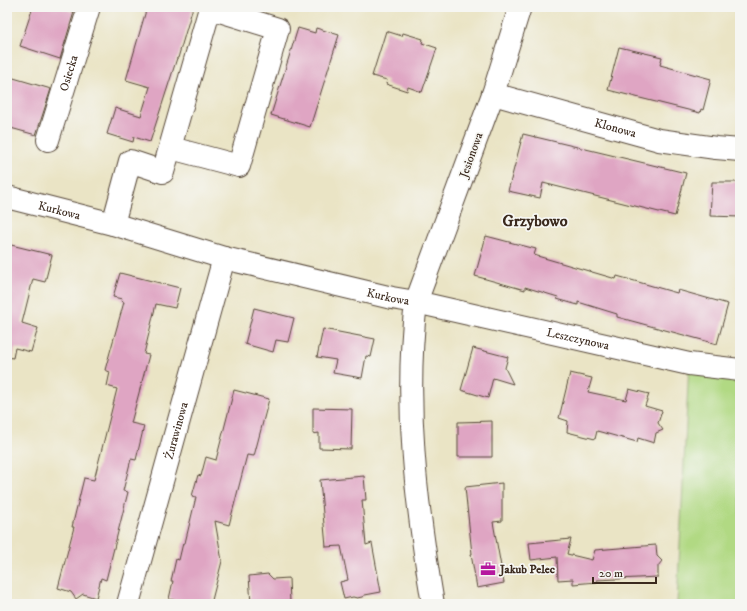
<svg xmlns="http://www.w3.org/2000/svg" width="747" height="611" viewBox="0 0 747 611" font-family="'IM FELL DW Pica',serif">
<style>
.green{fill:#b1d983;stroke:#768250}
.building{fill:#dfa5c3}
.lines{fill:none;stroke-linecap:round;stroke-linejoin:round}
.minor-casing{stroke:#554637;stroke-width:24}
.minor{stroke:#fff;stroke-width:22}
.labels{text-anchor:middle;stroke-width:3.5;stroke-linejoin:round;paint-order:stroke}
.street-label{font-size:12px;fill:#3b2a1e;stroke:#f6f6f2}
.poi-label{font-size:12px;font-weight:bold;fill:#3b2a1e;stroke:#f6f6f2;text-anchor:start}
.district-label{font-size:16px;font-weight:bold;fill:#3b2a1e;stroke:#f6f6f2}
</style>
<rect width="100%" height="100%" fill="#f6f6f2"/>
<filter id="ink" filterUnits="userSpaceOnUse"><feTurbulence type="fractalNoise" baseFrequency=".025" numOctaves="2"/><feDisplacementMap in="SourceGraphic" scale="8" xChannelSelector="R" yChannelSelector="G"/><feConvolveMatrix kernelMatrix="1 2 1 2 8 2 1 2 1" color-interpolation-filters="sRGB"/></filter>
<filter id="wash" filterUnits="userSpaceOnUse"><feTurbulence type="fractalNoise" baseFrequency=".012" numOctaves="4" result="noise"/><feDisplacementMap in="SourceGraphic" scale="16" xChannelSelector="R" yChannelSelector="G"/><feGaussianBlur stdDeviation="0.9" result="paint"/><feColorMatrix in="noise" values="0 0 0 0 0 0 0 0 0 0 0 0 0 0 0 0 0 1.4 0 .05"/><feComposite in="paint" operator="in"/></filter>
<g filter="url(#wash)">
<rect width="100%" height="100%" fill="#eae4c5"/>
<polygon class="green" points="689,364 740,370 740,604 677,604"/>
<g id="blocks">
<g class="building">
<polygon points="33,7 58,7 74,12 60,59 20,46"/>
<polygon points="147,7 193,7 178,58 177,58 150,142 134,137 133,142 107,134 115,108 141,116 150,87 126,80"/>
<polygon points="298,28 315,33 316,28 339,35 310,127 271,115"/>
<polygon points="386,31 402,36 403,33 423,39 422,43 437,48 422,92 408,87 407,91 386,84 387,80 372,76"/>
<polygon points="619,47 662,57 660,65 711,79 703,110 701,109 700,113 608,90"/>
<polygon points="10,77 51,89 36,135 7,127 7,86"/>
<polygon points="523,134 686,173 675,216 543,183 540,198 508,191"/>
<polygon points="712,182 740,182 740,217 710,216"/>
<polygon points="486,236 536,249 534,255 616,279 617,276 677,293 678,290 728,304 717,344 617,317 617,314 578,302 578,305 557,299 558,297 525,287 525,290 475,276"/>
<polygon points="7,244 52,255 45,282 33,279 22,323 38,328 31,352 15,348 13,358 7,357"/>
<polygon points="120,273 180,288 175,308 156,304 144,354 149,355 131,423 144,426 136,460 131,459 123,491 128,492 106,580 101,578 96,598 83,594 76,599 71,592 58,588 74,527 72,527 84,478 94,480 117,389 107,386 110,372 105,370 124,302 121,301 122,299 113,297"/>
<polygon points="254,308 294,318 288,342 276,340 273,352 245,344"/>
<polygon points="323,329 375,339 371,357 366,356 362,378 333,373 336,360 317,357"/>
<polygon points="473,348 508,357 505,368 513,384 493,378 488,398 461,390"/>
<polygon points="570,373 592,378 588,392 626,400 629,389 649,394 645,406 662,411 658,423 663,430 656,433 654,443 638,438 637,442 597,431 595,439 567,432 568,421 559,418"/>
<polygon points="234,390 269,399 254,456 247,455 229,525 215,521 222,561 211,604 189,604 169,599 173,581 171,581 176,559 179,560 183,543 185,543 196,497 192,496 198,475 201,476 206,457 216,460"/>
<polygon points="313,408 352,409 351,449 319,448 319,433 313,434"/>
<polygon points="492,421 492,457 458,457 458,422"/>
<polygon points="364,476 366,500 362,500 366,545 372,543 381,592 365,595 362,597 357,598 353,597 344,599 340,582 348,580 341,546 326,547 320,480"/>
<polygon points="502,483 502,521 493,522 504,583 477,588 471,554 472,554 465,487"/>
<polygon points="571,539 567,554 592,560 595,550 656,545 657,556 662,561 658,566 658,577 597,580 597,582 573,584 573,579 558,580 557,557 531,560 529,543"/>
<polygon points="268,574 273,579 289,578 290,603 251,604 249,576"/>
</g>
</g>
</g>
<g filter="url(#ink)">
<use href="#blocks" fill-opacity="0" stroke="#554637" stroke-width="1"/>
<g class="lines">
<g class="minor-casing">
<g id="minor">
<path id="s1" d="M520,7L493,94L416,302L689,364L740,370"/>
<path id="s2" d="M493,94L659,140L716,148L740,150"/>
<path id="s3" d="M48,140L89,7"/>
<path id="s4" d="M7,197L113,224L224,258L392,298L416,302C404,404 416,503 433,604"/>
<polyline points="113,224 130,161 163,172 210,8 278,29 239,166 171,148"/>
<path id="s5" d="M128,604L224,258"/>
</g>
</g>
<use href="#minor" class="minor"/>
</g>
</g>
<defs>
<g id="office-bare" transform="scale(1.2)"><path d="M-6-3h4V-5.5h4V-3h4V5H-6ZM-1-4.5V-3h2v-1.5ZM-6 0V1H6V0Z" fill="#b5179e" stroke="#f6f6f2" stroke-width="2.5" paint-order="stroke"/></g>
</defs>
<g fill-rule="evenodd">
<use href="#office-bare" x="488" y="569"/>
</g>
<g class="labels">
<g class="street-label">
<text dy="4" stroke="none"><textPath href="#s3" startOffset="70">Osiecka</textPath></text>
<text dy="4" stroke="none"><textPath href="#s2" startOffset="127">Klonowa</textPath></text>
<text transform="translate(471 155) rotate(-70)" y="4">Jesionowa</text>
<text dy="4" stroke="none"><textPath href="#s4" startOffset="54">Kurkowa</textPath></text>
<text dy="4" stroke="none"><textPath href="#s4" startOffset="394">Kurkowa</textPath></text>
<text dy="4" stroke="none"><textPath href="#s1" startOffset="479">Leszczynowa</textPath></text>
<text dy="4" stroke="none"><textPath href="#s5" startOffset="180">Żurawinowa</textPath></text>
</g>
<g class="poi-label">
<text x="500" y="573">Jakub Pelec</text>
</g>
<g class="district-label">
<text x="535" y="226">Grzybowo</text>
</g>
</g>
<rect width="747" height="611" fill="none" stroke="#f6f6f2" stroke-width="24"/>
<path d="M593 577v6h63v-6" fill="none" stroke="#3b2a1e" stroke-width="2"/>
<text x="599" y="577" font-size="12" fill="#3b2a1e" stroke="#f6f6f2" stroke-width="3" paint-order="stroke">20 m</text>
</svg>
